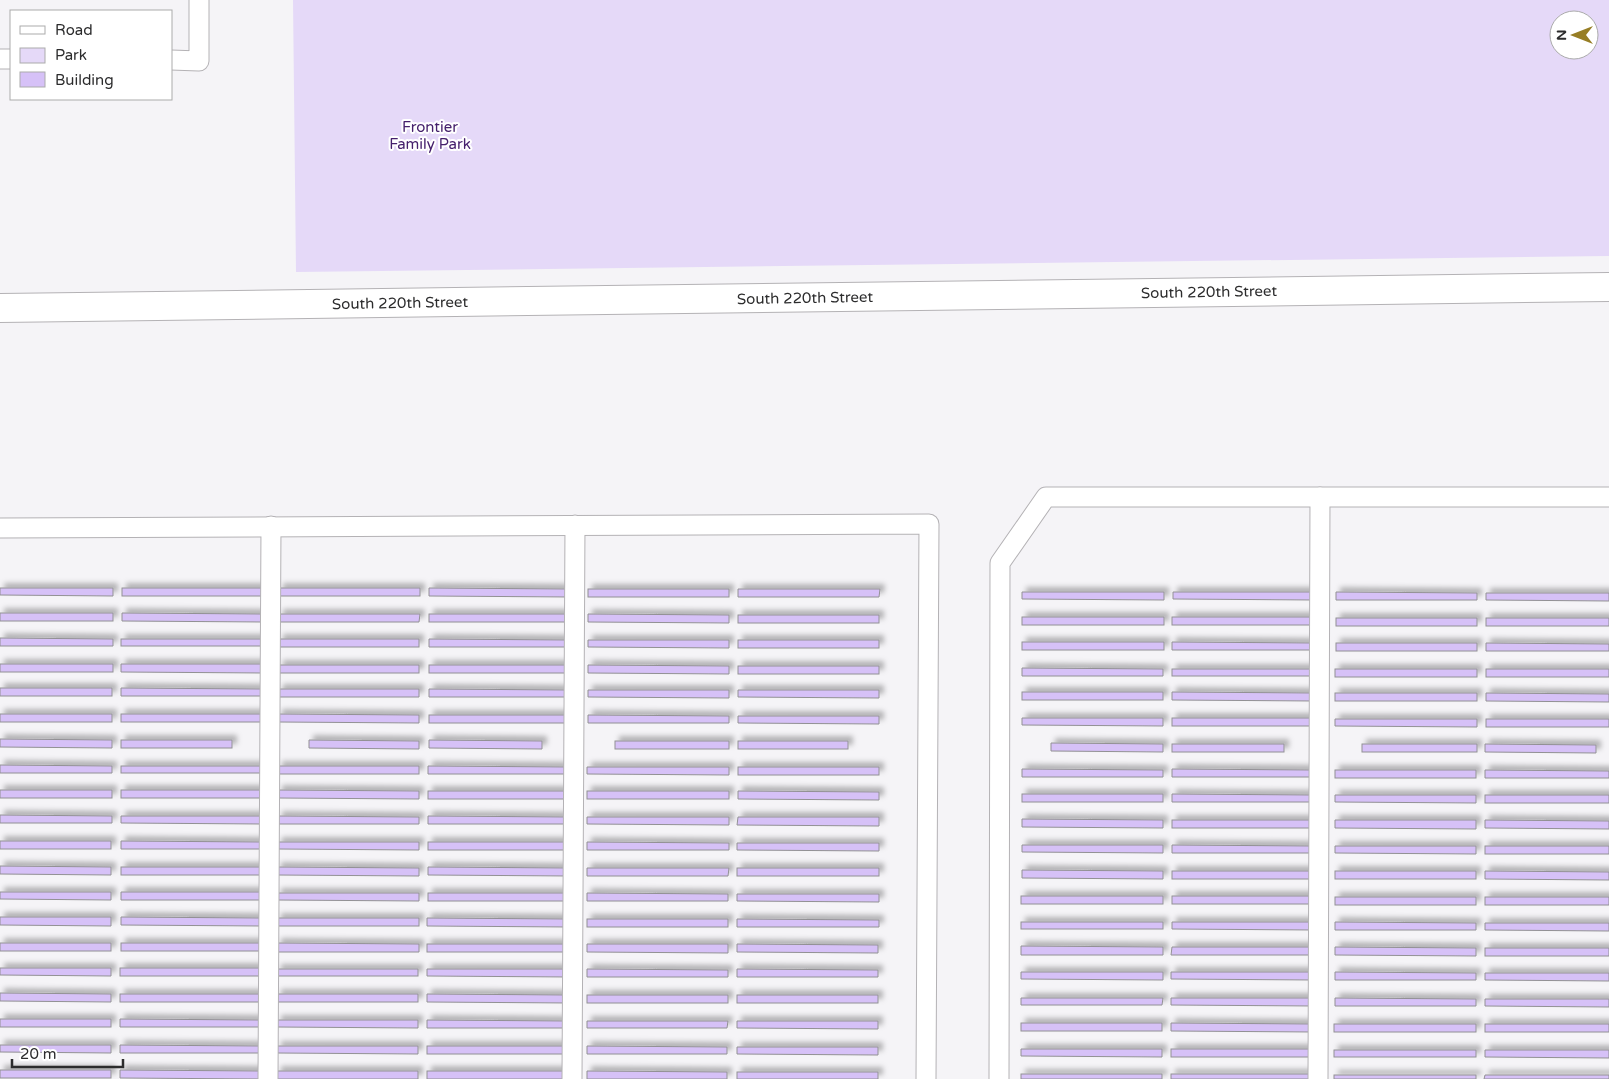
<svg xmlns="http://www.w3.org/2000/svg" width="1609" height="1079" viewBox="0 0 1609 1079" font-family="'Varela Round',sans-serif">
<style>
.green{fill:#e5d9f8;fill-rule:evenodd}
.building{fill:#d6c1f7;stroke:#929194;filter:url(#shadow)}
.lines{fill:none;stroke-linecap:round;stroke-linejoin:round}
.lane-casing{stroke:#b4b2b5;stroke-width:21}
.street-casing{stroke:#b4b2b5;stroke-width:30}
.lane{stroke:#fff;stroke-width:19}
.street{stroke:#fff;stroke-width:28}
.labels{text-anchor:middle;stroke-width:4;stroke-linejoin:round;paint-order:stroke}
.park-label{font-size:15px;fill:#45206c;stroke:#fff}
.street-label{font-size:15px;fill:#2c2c2d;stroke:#fff}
</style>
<defs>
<filter id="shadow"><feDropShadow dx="4.5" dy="-4.5" stdDeviation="2.5" flood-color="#0004"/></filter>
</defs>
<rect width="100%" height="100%" fill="#f5f4f7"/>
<path class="green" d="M293,0H1609V256L296,272ZM1559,20H1589V50H1559Z"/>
<g class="building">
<polygon points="0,588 113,588 113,596 0,595"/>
<rect x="122" y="588" width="141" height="8"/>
<rect x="279" y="588" width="141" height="8"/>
<polygon points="429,588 570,589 570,597 429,596"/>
<rect x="588" y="589" width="141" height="8"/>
<polygon points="738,589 880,589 879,597 738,597"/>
<polygon points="1022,592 1164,592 1164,600 1022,599"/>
<polygon points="1173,592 1314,592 1314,600 1173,599"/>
<polygon points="1336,592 1477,593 1477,600 1336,600"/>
<polygon points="1486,593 1609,593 1609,601 1486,600"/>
<rect x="0" y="613" width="113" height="8"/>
<polygon points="122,613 263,614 263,622 122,621"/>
<polygon points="279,614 420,614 419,622 279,622"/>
<rect x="429" y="614" width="141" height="8"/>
<polygon points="588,614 729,615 729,623 588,622"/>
<rect x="738" y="615" width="141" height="8"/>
<rect x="1022" y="617" width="142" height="8"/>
<rect x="1172" y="617" width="142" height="8"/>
<rect x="1336" y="618" width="141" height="8"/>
<rect x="1486" y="618" width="123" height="8"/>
<polygon points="0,638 113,639 113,646 0,646"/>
<rect x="121" y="639" width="142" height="7"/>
<rect x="279" y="639" width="140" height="8"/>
<polygon points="429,639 570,640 570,647 429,647"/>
<polygon points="588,640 729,640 729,648 588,647"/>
<rect x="738" y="640" width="141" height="8"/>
<rect x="1022" y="642" width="142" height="8"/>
<polygon points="1172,642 1314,643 1314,650 1172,650"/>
<rect x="1336" y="643" width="141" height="8"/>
<polygon points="1486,643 1609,644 1609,651 1486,651"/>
<rect x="0" y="664" width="113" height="8"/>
<polygon points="121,664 263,664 263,673 121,672"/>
<rect x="279" y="665" width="140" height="8"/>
<rect x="429" y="665" width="141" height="8"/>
<polygon points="588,665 729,666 729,674 588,673"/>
<rect x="738" y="666" width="141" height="8"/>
<polygon points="1022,668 1163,669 1163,676 1022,676"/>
<rect x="1172" y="669" width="142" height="7"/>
<rect x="1335" y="669" width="142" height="8"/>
<rect x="1486" y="669" width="123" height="8"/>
<rect x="0" y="688" width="112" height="8"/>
<polygon points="121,688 263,689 263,696 121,696"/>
<polygon points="279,689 419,689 419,697 278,697"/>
<polygon points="429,689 569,690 569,697 429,697"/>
<polygon points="588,690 729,690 729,698 588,697"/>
<polygon points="738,690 879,690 879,698 738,697"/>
<rect x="1022" y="692" width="141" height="8"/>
<polygon points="1172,692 1314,693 1314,701 1172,700"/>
<rect x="1335" y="693" width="142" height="8"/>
<polygon points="1486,693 1609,694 1609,702 1486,701"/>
<rect x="0" y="714" width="112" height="8"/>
<rect x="121" y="714" width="142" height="8"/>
<polygon points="278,714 419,715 419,723 278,722"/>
<rect x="429" y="715" width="140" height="8"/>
<polygon points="588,715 729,716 729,723 588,723"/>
<polygon points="738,716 879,716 879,724 738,723"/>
<polygon points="1022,718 1163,718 1163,726 1022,725"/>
<rect x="1172" y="718" width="142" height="8"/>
<polygon points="1335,719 1477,719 1477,727 1335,726"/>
<rect x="1486" y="719" width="123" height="8"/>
<polygon points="0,739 112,740 112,748 0,747"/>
<rect x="121" y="740" width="111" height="8"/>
<polygon points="309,740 419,741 419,749 309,748"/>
<polygon points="429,740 542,741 542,749 429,748"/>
<rect x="615" y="741" width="114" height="8"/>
<rect x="738" y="741" width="110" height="8"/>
<polygon points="1051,743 1163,744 1163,752 1051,751"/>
<rect x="1172" y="744" width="112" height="8"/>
<rect x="1362" y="744" width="115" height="8"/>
<polygon points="1485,744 1596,745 1596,753 1485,752"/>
<polygon points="0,765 112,766 112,773 0,773"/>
<rect x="121" y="766" width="141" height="7"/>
<rect x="278" y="766" width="141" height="8"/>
<polygon points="428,766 569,767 569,774 428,774"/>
<polygon points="587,767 729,767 729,775 587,774"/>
<rect x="738" y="767" width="141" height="8"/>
<polygon points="1022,769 1163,770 1163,777 1022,777"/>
<polygon points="1172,769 1313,770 1313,777 1172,777"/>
<rect x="1335" y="770" width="141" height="8"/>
<polygon points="1485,770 1609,771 1609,778 1485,778"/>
<rect x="0" y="790" width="112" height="8"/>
<rect x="121" y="790" width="141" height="8"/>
<polygon points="278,790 419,791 419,799 278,798"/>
<rect x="428" y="791" width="141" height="8"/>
<rect x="587" y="791" width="142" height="8"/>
<polygon points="738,791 879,792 879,800 738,799"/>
<rect x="1022" y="794" width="141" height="8"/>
<polygon points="1172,794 1313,795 1313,802 1172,802"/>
<polygon points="1335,795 1476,795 1476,803 1335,802"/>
<rect x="1485" y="795" width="124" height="8"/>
<polygon points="0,815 112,816 112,823 0,823"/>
<polygon points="121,816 262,816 262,824 121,823"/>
<polygon points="278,816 419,817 419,824 278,824"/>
<polygon points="428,816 569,817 569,824 428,824"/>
<polygon points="587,817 729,817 729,825 587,824"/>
<polygon points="738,817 879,817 879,826 737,825"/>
<polygon points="1022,819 1163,820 1163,828 1022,827"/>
<rect x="1172" y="820" width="141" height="8"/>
<polygon points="1335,820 1476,820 1476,829 1335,828"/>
<polygon points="1485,820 1609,821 1609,829 1485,828"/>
<rect x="0" y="841" width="111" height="8"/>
<polygon points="121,841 262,842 262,849 121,849"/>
<polygon points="278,842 419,842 419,850 277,849"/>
<rect x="428" y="842" width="141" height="8"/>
<polygon points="587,842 729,843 729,850 587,850"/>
<polygon points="737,843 879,843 879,851 737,850"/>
<polygon points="1022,845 1163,845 1163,853 1022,852"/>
<polygon points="1172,845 1313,846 1313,853 1172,853"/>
<polygon points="1335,846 1476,846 1476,854 1335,853"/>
<rect x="1485" y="846" width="124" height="8"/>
<polygon points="0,866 111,867 111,875 0,874"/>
<rect x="121" y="867" width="141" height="8"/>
<polygon points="277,867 419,868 419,876 277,875"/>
<polygon points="428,867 569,868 569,876 428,875"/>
<polygon points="587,868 729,868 728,876 587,876"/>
<rect x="737" y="868" width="142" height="8"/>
<polygon points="1022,870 1163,871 1163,879 1022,878"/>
<rect x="1172" y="871" width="141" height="8"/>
<rect x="1335" y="871" width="141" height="8"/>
<polygon points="1485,871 1609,872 1609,880 1485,879"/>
<polygon points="0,892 111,892 111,900 0,899"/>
<polygon points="121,892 262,892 261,900 121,900"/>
<polygon points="277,893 419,893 419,901 277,900"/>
<rect x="428" y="893" width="141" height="8"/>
<polygon points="587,893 728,894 728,901 587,901"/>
<polygon points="737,894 879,894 879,902 737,901"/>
<rect x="1021" y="896" width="142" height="8"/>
<rect x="1172" y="896" width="141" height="8"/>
<rect x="1335" y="897" width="141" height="8"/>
<rect x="1485" y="897" width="124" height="8"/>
<polygon points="0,917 111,917 111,926 0,925"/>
<polygon points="121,917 261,918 261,926 121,925"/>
<rect x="277" y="918" width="142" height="8"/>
<polygon points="427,918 569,919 569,927 427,926"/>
<rect x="587" y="919" width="141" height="8"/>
<polygon points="737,919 879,920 879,927 737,927"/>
<rect x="1021" y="922" width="142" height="7"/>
<polygon points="1172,922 1313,922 1313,930 1172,929"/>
<polygon points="1335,922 1476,923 1476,930 1335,930"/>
<polygon points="1485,923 1609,923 1609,931 1485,930"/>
<rect x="0" y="943" width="111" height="8"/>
<rect x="121" y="943" width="140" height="8"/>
<polygon points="277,943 419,944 419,952 277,952"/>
<rect x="427" y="944" width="142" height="8"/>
<polygon points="587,944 728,944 728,953 587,952"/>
<polygon points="737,944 878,945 878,953 737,952"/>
<polygon points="1021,946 1163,947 1163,955 1021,955"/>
<polygon points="1172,947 1313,947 1313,955 1171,955"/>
<polygon points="1335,947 1476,948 1476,956 1335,955"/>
<rect x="1485" y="948" width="124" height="8"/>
<polygon points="0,968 111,968 111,976 0,975"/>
<rect x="120" y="968" width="141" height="8"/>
<rect x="277" y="969" width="141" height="7"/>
<polygon points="427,969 569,969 569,977 427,976"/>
<polygon points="587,969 728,970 728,977 587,977"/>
<polygon points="737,969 878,970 878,977 737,977"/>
<polygon points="1021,972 1163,972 1163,980 1021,979"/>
<polygon points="1171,972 1313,972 1313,980 1171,979"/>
<polygon points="1335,972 1476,973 1476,980 1335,980"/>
<polygon points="1485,973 1609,973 1609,981 1485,980"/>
<polygon points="0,993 111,994 111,1002 0,1001"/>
<rect x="120" y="994" width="141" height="8"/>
<rect x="277" y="994" width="141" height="8"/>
<polygon points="427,994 569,995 569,1003 427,1002"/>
<rect x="587" y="995" width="141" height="8"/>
<rect x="737" y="995" width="141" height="8"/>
<polygon points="1021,998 1163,998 1162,1005 1021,1005"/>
<polygon points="1171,998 1313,998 1313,1006 1171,1005"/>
<polygon points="1335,998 1476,999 1476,1006 1335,1006"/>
<polygon points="1485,999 1609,999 1609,1007 1485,1006"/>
<rect x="0" y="1019" width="111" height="8"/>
<polygon points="120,1019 261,1020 261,1027 120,1027"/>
<polygon points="277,1020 418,1020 418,1028 277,1027"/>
<polygon points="427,1020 569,1021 569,1028 427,1028"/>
<polygon points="587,1021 728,1021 727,1028 587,1028"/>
<polygon points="737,1021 878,1021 878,1029 737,1028"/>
<rect x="1021" y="1023" width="141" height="8"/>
<polygon points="1171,1023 1313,1024 1313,1032 1171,1031"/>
<rect x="1334" y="1024" width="142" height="8"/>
<rect x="1485" y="1024" width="124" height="8"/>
<polygon points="0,1045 111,1045 111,1053 0,1052"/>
<polygon points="120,1045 261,1046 261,1053 120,1053"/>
<polygon points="277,1046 418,1046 418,1054 277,1053"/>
<rect x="427" y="1046" width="141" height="8"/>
<polygon points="587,1046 727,1047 727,1054 587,1054"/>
<polygon points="737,1047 878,1047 878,1055 737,1054"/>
<polygon points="1021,1049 1162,1049 1162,1057 1021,1056"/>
<rect x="1171" y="1049" width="142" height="8"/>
<rect x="1334" y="1050" width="142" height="7"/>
<polygon points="1485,1050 1609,1050 1609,1058 1485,1057"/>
<rect x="0" y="1070" width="111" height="8"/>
<polygon points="120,1070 261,1071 261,1079 120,1078"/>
<rect x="277" y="1071" width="141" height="8"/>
<rect x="427" y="1071" width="141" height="8"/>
<polygon points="587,1071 727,1072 727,1079 587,1079"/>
<rect x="737" y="1072" width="141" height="7"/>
<rect x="1021" y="1074" width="141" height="5"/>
<rect x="1171" y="1074" width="141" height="5"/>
<rect x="1334" y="1075" width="142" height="4"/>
<polygon points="1485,1075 1609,1075 1609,1079 1484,1079"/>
</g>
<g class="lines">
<g class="lane-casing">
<g id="lane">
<polyline points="0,59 11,59"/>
<polyline points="171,60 199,61 199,0"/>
<polyline points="0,528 929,524 926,1079"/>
<polyline points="268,1079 271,526"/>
<polyline points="572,1079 575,525"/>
<polyline points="999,1079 1000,563 1046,497 1609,497"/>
<polyline points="1318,1079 1320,497"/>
</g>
</g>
<g class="street-casing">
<polyline id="street" points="0,308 1609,287"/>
</g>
<use href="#lane" class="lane"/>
<use href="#street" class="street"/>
</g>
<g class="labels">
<g class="park-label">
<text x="430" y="132">Frontier<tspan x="430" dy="17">Family Park</tspan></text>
</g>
<g class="street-label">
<text transform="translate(1209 292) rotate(-1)" y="5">South 220th Street</text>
<text transform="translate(805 298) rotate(-1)" y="5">South 220th Street</text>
<text transform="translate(400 303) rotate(-1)" y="5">South 220th Street</text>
</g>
</g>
<rect x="10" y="10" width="162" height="90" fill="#ffffff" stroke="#ababab"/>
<rect x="20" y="26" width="25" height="8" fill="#ffffff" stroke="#ababab"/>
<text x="55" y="35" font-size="15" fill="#2c2c2d">Road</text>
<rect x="20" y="48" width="25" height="15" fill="#e5d9f8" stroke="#ababab"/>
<text x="55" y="60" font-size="15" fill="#2c2c2d">Park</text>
<rect x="20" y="72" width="25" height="15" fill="#d6c1f7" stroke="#ababab"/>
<text x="55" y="85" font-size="15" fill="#2c2c2d">Building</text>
<g transform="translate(1574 35) rotate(270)"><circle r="24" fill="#ffffff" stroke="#ababab"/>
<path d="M0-4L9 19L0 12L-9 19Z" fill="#977e25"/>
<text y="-8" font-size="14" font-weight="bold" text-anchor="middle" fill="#2c2c2d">N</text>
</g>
<path d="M12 1059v8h111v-8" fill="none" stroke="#2c2c2d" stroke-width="2.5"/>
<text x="20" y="1059" font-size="15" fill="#2c2c2d" stroke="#ffffff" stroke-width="4" paint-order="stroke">20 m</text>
</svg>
